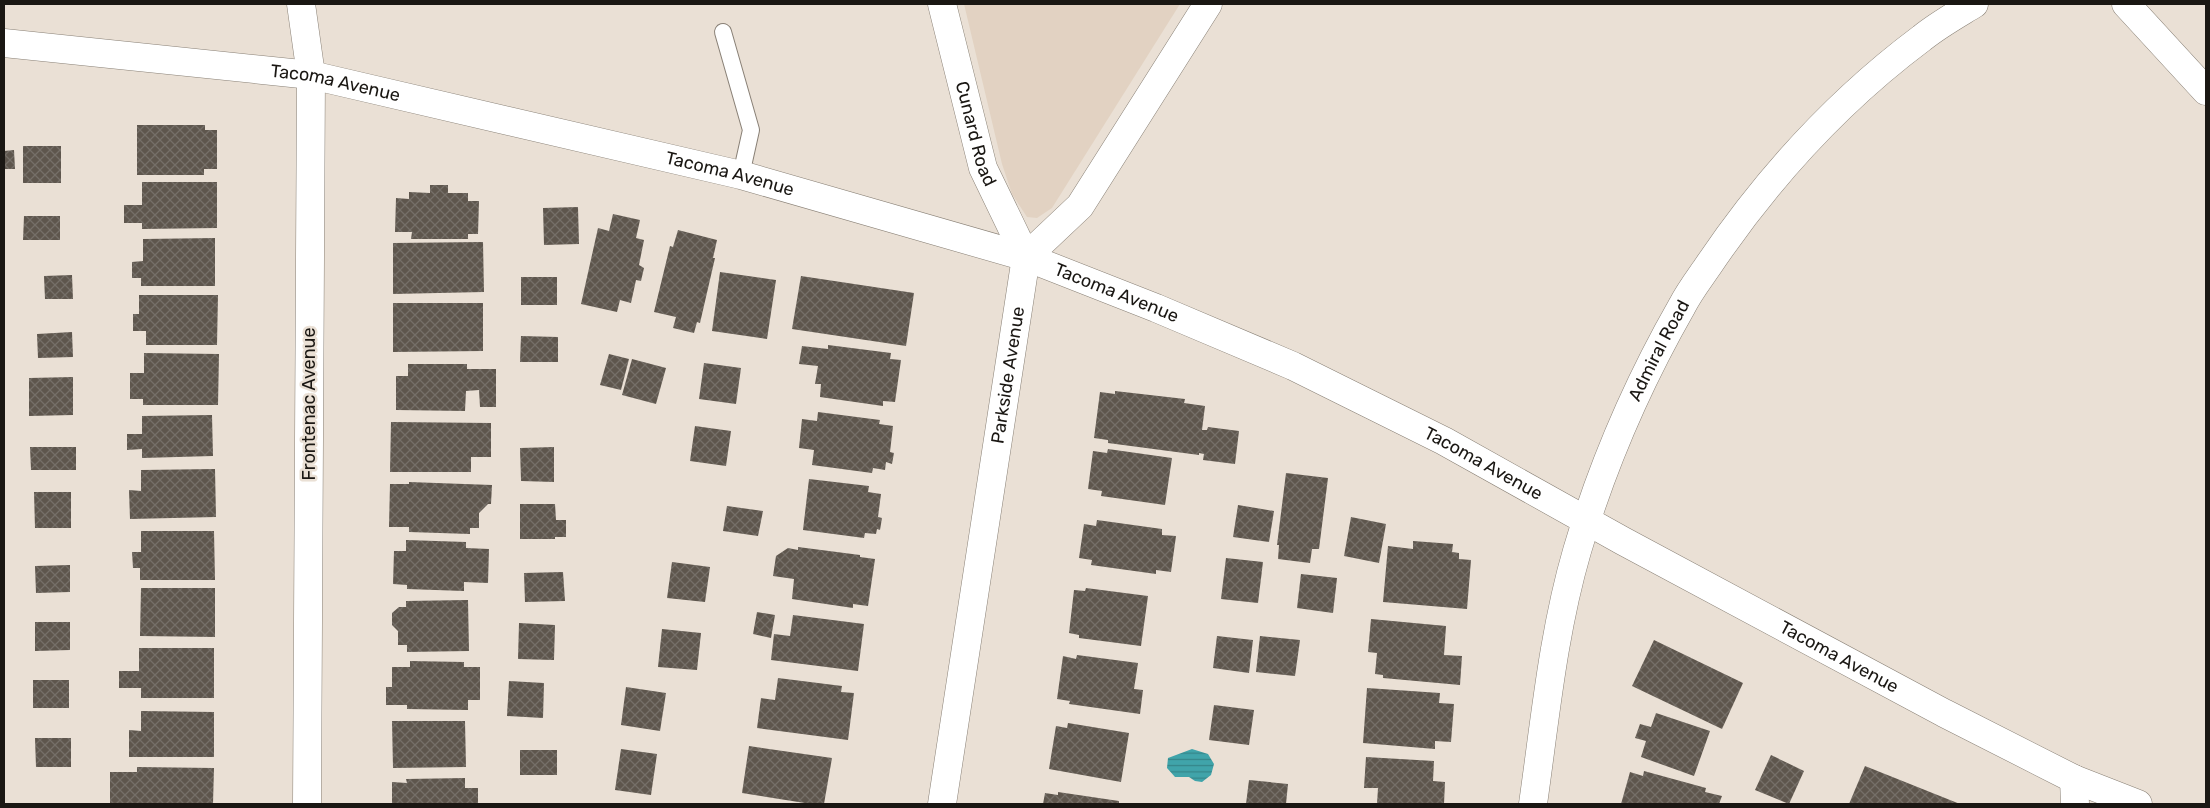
<svg xmlns="http://www.w3.org/2000/svg" width="2210" height="808" viewBox="0 0 2210 808" font-family="Rubik,sans-serif">
<style>
.built{fill:#e2d2c2}
.water{fill:url(#water-rules)}
.building{fill:url(#building-cross-hatch)}
.lines{fill:none;stroke-linecap:round;stroke-linejoin:round}
.service-casing{stroke:#898076;stroke-width:18}
.minor-casing{stroke:#898076;stroke-width:29}
.service{stroke:#fff;stroke-width:16}
.minor{stroke:#fff;stroke-width:28}
.labels{text-anchor:middle;stroke-width:5;stroke-linejoin:round;paint-order:stroke}
.street-label{font-size:18px;fill:#1a1713;stroke:#eae0d5}
</style>
<defs>
<pattern id="water-rules" width="6" height="5" patternUnits="userSpaceOnUse" patternTransform="scale(1.25)"><rect width="6" height="5" fill="#40a4aa"/><path d="M0 2.5h6" fill="none" stroke="#358589"/></pattern>
<pattern id="building-cross-hatch" width="8" height="8" patternUnits="userSpaceOnUse" patternTransform="scale(1.25)"><rect width="8" height="8" fill="#5e564d"/><path d="M0 0l8 8M0 8l8-8" fill="none" stroke="#756f68"/></pattern>
</defs>
<rect width="100%" height="100%" fill="#eae0d5"/>
<polygon class="built" points="964,4 1180,4 1052,208 1037,218 1027,217 1012,194 1002,164"/>
<polygon class="water" points="1192,749 1208,754 1214,764 1211,775 1202,782 1195,781 1189,777 1175,777 1167,768 1168,758"/>
<g class="building">
<polygon points="137,125 205,125 205,130 217,130 217,169 204,169 204,175 137,175"/>
<rect x="23" y="146" width="38" height="37"/>
<polygon points="14,150 15,169 4,169 4,151"/>
<polygon points="142,182 217,182 217,228 142,229 142,223 124,223 124,205 142,205"/>
<polygon points="430,185 448,185 448,193 468,193 468,201 479,201 478,234 468,234 468,239 411,239 412,232 395,232 396,198 409,199 409,192 430,193"/>
<polygon points="578,207 579,244 544,245 543,208"/>
<polygon points="613,214 640,220 636,238 644,240 639,265 644,268 641,281 636,280 631,303 620,300 617,312 581,304 598,228 609,231"/>
<polygon points="24,216 60,216 60,240 23,240"/>
<polygon points="678,230 717,240 713,258 715,258 700,323 697,322 694,333 673,328 676,317 654,312 670,246 673,247"/>
<polygon points="215,238 215,286 141,286 141,278 132,278 132,262 143,261 143,239"/>
<polygon points="483,242 484,292 393,294 393,243"/>
<polygon points="720,272 776,280 767,339 712,331"/>
<polygon points="72,275 73,299 45,299 44,276"/>
<polygon points="801,276 914,293 906,346 792,329"/>
<rect x="521" y="277" width="36" height="28"/>
<polygon points="139,295 218,295 217,345 146,345 146,331 133,331 133,314 139,314"/>
<polygon points="393,303 483,303 483,351 393,352"/>
<polygon points="72,332 73,357 38,358 37,334"/>
<polygon points="521,336 558,337 558,362 520,362"/>
<polygon points="828,345 891,353 890,359 901,360 895,402 883,401 883,406 820,397 821,384 815,384 818,366 799,364 802,346 828,349"/>
<polygon points="144,353 219,354 218,405 143,405 143,399 130,399 130,373 144,373"/>
<polygon points="609,354 629,359 621,390 600,385"/>
<polygon points="632,359 666,368 656,404 622,395"/>
<polygon points="704,363 741,368 736,404 699,399"/>
<polygon points="408,364 467,364 467,369 496,369 496,407 480,407 479,390 466,391 465,411 396,410 396,376 408,376"/>
<polygon points="73,377 73,415 29,416 29,378"/>
<polygon points="1115,391 1185,399 1184,403 1205,406 1202,430 1207,430 1208,427 1239,431 1235,464 1203,460 1204,454 1199,453 1199,455 1108,443 1108,440 1094,438 1100,392 1115,394"/>
<polygon points="818,412 880,420 879,424 893,426 890,452 894,453 892,464 886,462 885,470 873,468 872,473 812,465 814,450 799,448 802,419 817,421"/>
<polygon points="212,415 213,456 142,458 142,449 127,450 127,434 142,434 142,416"/>
<polygon points="391,422 491,423 491,457 471,457 471,472 390,472"/>
<polygon points="695,426 731,431 726,466 690,461"/>
<polygon points="30,447 76,447 76,470 31,470"/>
<polygon points="554,447 554,482 521,481 520,448"/>
<polygon points="1108,449 1172,458 1165,505 1101,496 1102,491 1088,489 1093,451 1107,453"/>
<polygon points="215,469 216,517 130,519 129,490 141,491 141,470"/>
<polygon points="1286,473 1328,478 1319,549 1312,549 1310,563 1278,559 1279,545 1277,545"/>
<polygon points="809,479 869,486 868,492 881,494 878,517 882,518 880,530 877,529 876,534 865,533 864,538 803,530"/>
<polygon points="409,482 492,485 491,504 488,504 479,513 479,528 470,528 470,534 409,532 409,527 389,527 390,484 409,484"/>
<polygon points="34,492 71,492 71,528 35,528"/>
<polygon points="520,504 555,504 556,520 566,520 566,537 555,537 555,539 520,539"/>
<polygon points="1238,505 1274,511 1269,542 1233,537"/>
<polygon points="727,506 763,511 758,536 723,531"/>
<polygon points="1351,517 1386,524 1379,563 1344,556"/>
<polygon points="1097,520 1162,529 1162,535 1176,536 1171,572 1156,570 1156,574 1091,565 1092,560 1079,558 1084,524 1096,526"/>
<polygon points="141,531 214,531 215,580 140,580 140,568 133,568 132,552 141,552"/>
<polygon points="406,540 466,542 466,548 489,549 488,583 464,582 464,591 407,589 407,585 393,584 394,551 406,551"/>
<polygon points="1413,541 1453,544 1452,552 1459,553 1459,559 1471,560 1467,609 1383,602 1388,546 1413,549"/>
<polygon points="798,547 860,555 860,557 875,559 868,606 853,604 853,608 792,599 794,579 773,576 776,556 788,548 798,550"/>
<polygon points="1226,558 1263,562 1258,603 1221,599"/>
<polygon points="672,562 710,567 705,602 667,598"/>
<polygon points="70,565 70,592 36,593 35,566"/>
<polygon points="563,572 565,601 525,602 524,573"/>
<polygon points="1301,574 1337,578 1333,613 1297,608"/>
<polygon points="141,588 215,588 215,637 140,636"/>
<polygon points="1086,588 1148,596 1141,646 1079,638 1079,635 1069,633 1074,590 1085,591"/>
<polygon points="468,600 469,651 407,652 407,645 398,645 398,631 392,625 392,613 399,607 406,607 406,601"/>
<polygon points="757,612 775,615 771,638 753,634"/>
<polygon points="793,615 864,624 858,671 771,660 774,634 790,636"/>
<polygon points="1371,619 1446,626 1444,655 1462,656 1460,685 1383,678 1383,675 1375,674 1377,653 1368,652"/>
<polygon points="35,622 70,622 70,650 35,651"/>
<polygon points="519,623 555,625 554,660 518,659"/>
<polygon points="662,629 701,633 697,670 658,667"/>
<polygon points="1217,636 1253,640 1249,673 1213,668"/>
<polygon points="1260,636 1300,640 1295,676 1256,672"/>
<polygon points="1654,640 1743,683 1722,729 1632,686"/>
<polygon points="139,648 214,648 214,698 141,698 141,688 119,688 119,671 139,671"/>
<polygon points="1077,655 1138,663 1134,689 1143,690 1140,714 1069,704 1070,701 1057,699 1063,656 1076,659"/>
<polygon points="410,661 464,662 464,667 480,667 480,700 468,700 468,710 407,709 407,705 386,705 386,687 392,687 392,667 410,667"/>
<polygon points="778,678 842,686 841,692 854,693 848,740 757,728 761,698 775,700"/>
<rect x="33" y="680" width="36" height="28"/>
<polygon points="509,681 544,683 543,718 507,716"/>
<polygon points="626,687 666,693 660,731 621,725"/>
<polygon points="1367,688 1440,693 1439,703 1454,704 1451,742 1435,741 1435,749 1363,743"/>
<polygon points="1214,705 1254,710 1249,745 1209,740"/>
<polygon points="141,711 214,712 214,757 129,757 129,730 141,731"/>
<polygon points="1656,713 1710,731 1694,776 1641,757 1646,741 1635,738 1640,724 1651,727"/>
<polygon points="392,721 465,721 466,767 393,768"/>
<polygon points="1068,723 1129,733 1121,782 1049,769 1056,726 1067,728"/>
<polygon points="35,738 71,738 71,767 36,767"/>
<polygon points="749,746 832,758 824,804 811,804 742,793"/>
<polygon points="621,749 657,754 651,795 615,790"/>
<rect x="520" y="750" width="37" height="25"/>
<polygon points="1771,755 1804,771 1789,804 1755,790"/>
<polygon points="1366,757 1434,761 1433,781 1445,782 1444,804 1377,804 1378,788 1364,788"/>
<polygon points="1865,766 1960,804 1849,804"/>
<polygon points="137,767 214,768 213,804 110,804 110,772 137,772"/>
<polygon points="1644,771 1706,788 1705,792 1722,796 1719,804 1621,804 1630,772 1643,776"/>
<polygon points="465,778 465,788 478,788 478,804 392,804 392,782 407,783 406,779"/>
<polygon points="1249,780 1288,784 1286,804 1246,804"/>
<polygon points="1058,792 1119,801 1119,804 1043,804 1045,793 1058,795"/>
</g>
<g class="lines">
<g class="service-casing">
<polyline id="service" points="723,32 751,130 741,175"/>
</g>
<g class="minor-casing">
<g id="minor">
<polyline points="301,4 311,75 307,804"/>
<path id="s1" d="M942,4L983,168L1026,257"/>
<polyline points="2126,4 2206,91"/>
<path id="s2" d="M4,43L311,75L741,175L1026,257L1156,308L1293,366L1444,441L1623,541L1944,713L2074,779L2138,804"/>
<polyline points="2074,779 2075,804"/>
<path id="s3" d="M942,804L1026,257L1080,206L1208,4"/>
<path id="s4" d="M1533,804C1545,720 1553,633 1577,551C1602,466 1638,383 1682,306C1689,292 1699,279 1708,266C1766,180 1839,100 1922,38C1938,25 1956,15 1974,4"/>
</g>
</g>
<use href="#service" class="service"/>
<use href="#minor" class="minor"/>
</g>
<g class="labels">
<g class="street-label">
<text dy="6" stroke="none"><textPath href="#s2" startOffset="334">Tacoma Avenue</textPath></text>
<text dy="6" stroke="none"><textPath href="#s1" startOffset="134">Cunard Road</textPath></text>
<text dy="6" stroke="none"><textPath href="#s2" startOffset="739">Tacoma Avenue</textPath></text>
<text dy="6" stroke="none"><textPath href="#s2" startOffset="1144">Tacoma Avenue</textPath></text>
<text dy="6" stroke="none"><textPath href="#s4" startOffset="474">Admiral Road</textPath></text>
<text dy="6" stroke="none"><textPath href="#s3" startOffset="434">Parkside Avenue</textPath></text>
<text transform="translate(309 404) rotate(-90)" y="6">Frontenac Avenue</text>
<text dy="6" stroke="none"><textPath href="#s2" startOffset="1549">Tacoma Avenue</textPath></text>
<text dy="6" stroke="none"><textPath href="#s2" startOffset="1954">Tacoma Avenue</textPath></text>
</g>
</g>
<rect width="2210" height="808" fill="none" stroke="#1a1713" stroke-width="10"/>
</svg>
